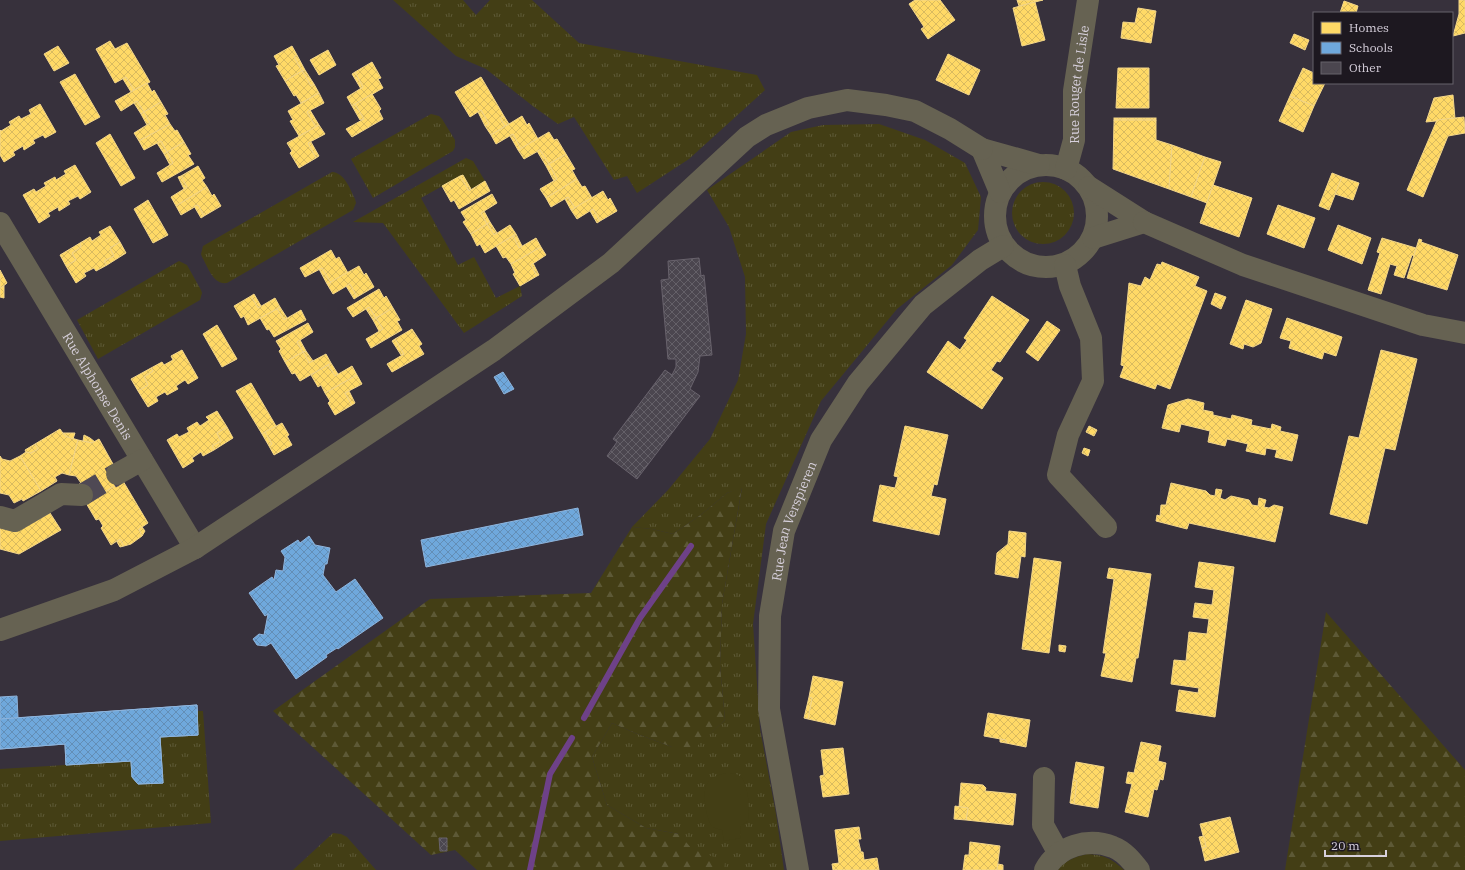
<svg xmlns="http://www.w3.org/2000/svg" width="1465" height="870" viewBox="0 0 1465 870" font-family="'IBM Plex Serif',serif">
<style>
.grass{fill:url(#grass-tufts)}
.forest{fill:url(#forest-firs)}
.park{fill:#433e15}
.homes{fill:url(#homes-cross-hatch);stroke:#f3d689}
.schools{fill:url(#schools-cross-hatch);stroke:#8eb4dc}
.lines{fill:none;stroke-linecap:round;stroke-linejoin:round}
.stream{stroke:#6e4188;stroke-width:6}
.building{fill:url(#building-cross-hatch);stroke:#68626c}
.street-tunnel{stroke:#4f4954;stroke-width:22;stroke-dasharray:22 11;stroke-linecap:butt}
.street{stroke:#666252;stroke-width:22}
.labels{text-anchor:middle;stroke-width:4;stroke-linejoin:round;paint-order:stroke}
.street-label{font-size:13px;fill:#d7d0dc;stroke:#1d1820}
</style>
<defs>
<pattern id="grass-tufts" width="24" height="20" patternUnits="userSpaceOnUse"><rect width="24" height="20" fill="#433e15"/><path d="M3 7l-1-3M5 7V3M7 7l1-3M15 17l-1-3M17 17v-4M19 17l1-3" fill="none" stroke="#5d5936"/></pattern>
<pattern id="forest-firs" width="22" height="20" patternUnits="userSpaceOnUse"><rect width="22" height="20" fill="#433e15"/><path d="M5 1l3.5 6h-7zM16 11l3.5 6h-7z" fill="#5d5936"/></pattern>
<pattern id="homes-cross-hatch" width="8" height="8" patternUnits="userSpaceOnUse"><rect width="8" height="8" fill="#ffd966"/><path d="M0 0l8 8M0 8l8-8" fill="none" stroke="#d9ba5f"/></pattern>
<pattern id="schools-cross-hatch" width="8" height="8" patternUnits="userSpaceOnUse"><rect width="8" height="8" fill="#6fa8dc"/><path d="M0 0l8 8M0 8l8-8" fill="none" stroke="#638eb6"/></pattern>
<pattern id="building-cross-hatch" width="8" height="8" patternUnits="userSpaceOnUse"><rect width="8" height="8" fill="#4b464f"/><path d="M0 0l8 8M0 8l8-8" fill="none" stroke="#646068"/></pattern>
</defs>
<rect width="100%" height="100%" fill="#37313c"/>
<g class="grass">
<polygon points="393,0 463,0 476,15 490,0 532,0 579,43 757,75 765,90 689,159 637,193 627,176 614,180 574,117 558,124 534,107 486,69 456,56"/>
<polygon points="431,114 439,116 442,119 455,140 455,147 453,151 373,198 351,159"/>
<polygon points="879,124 925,140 965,163 981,197 978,230 952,265 897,309 821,401 766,524 753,624 760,729 776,814 784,870 668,870 679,834 646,828 607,805 592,757 612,723 635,733 672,747 695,747 725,720 720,665 722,604 742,488 727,493 702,514 673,534 652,529 632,527 668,490 710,439 738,380 746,334 745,277 729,227 707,190 791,132 823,125"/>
<polygon points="466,158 473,161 485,181 471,189 462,175 421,198 458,265 474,257 496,298 520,286 522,296 464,333 383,223 353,222"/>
<path d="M332,172C345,173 350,189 355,199L356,203L353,210L227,283C213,285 208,267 202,257L201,254L203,246Z"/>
<circle cx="1043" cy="213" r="31"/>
<polygon points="179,261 187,265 201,290 202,293 200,300 98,359 77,320"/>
<polygon points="197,711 203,711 211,823 0,841 0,769 131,761 132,777 138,784 163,783 160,737 198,735"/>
<polygon points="333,833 341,834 347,837 376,870 293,870"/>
<path d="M1087,854C1104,855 1111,858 1124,870H1058C1065,860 1075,857 1087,854Z"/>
</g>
<g class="forest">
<polygon points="742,487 722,604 720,665 725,720 696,747 672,747 635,733 612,723 592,757 607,805 646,828 679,834 692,849 725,861 724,870 477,870 455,850 431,855 273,711 430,599 591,593 632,527 652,529 673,534 702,514 727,493"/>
<polygon points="1326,612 1465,770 1465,870 1285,870"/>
</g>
<path class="park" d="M726,773C731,773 737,773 741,777C749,786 750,810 748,821L740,826L741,838L724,841L722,830C718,829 713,828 711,825C706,817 702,792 707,784C711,777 718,775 726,773Z"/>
<g class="homes">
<polygon points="915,0 940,0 955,20 928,39 921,29 924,27 909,4"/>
<polygon points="1017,0 1043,0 1019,6"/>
<polygon points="1459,0 1465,0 1465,33 1453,36 1459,14"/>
<polygon points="1344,1 1358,6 1356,13 1340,13"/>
<polygon points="1035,2 1045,40 1022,46 1013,8"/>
<polygon points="1138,8 1156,11 1151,43 1121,38 1123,22 1135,23"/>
<polygon points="1294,34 1309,40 1305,50 1290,43"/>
<polygon points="110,41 115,49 127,43 150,82 134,90 126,77 115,83 96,49"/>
<polygon points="58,46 69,63 54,71 44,54"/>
<polygon points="292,46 297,55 294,57 302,71 285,81 276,66 279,65 274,56"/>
<polygon points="328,50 336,65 319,75 310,60"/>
<polygon points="948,54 980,70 969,95 936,80"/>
<polygon points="297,55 305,70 302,71 294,57"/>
<polygon points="372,62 381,78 378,79 383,88 352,106 347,97 363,87 355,72"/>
<polygon points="1118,68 1149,68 1149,108 1116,108"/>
<polygon points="1303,68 1314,73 1314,83 1325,83 1314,106 1290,96"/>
<polygon points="305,70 314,84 311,86 302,71"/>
<polygon points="302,71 311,86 314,84 319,93 301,103 296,95 294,96 285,81"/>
<polygon points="355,72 363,87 361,89 352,74"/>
<polygon points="75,74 100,117 85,125 60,82"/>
<polygon points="126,77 134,90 131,92 123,79"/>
<polygon points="481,77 504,116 500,118 505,126 491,135 485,126 489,124 481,110 470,117 455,92"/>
<polygon points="147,83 152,92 154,90 161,102 144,112 137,101 121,111 115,101"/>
<polygon points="319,93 324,103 307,112 316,127 299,136 290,121 293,120 288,111"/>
<polygon points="372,94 381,109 379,111 383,119 352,137 346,129 364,119 355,104"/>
<polygon points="1453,95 1455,119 1426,122 1434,98"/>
<polygon points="1290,96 1314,106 1303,132 1279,121"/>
<polygon points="137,101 144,112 141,114 134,103"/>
<polygon points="161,102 168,114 165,115 170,124 139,141 134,133 150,123 144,112"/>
<polygon points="40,104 56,132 45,138 43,135 33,140 35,143 24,150 23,146 13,152 15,155 4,162 0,155 0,130 1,131 11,125 9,122 19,116 21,119 31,114 29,110"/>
<polygon points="355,104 364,119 360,120 352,106"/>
<polygon points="310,110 319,125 316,127 307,112"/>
<polygon points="481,110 489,124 485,126 478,112"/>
<polygon points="144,112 150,123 147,125 141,114"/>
<polygon points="504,116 509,124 505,126 500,118"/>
<polygon points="522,116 527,125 529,123 538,139 521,149 513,134 496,144 491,135"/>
<polygon points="1464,117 1465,133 1448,136 1423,197 1407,190 1437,120"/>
<rect x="1114" y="118" width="42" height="2"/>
<polygon points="1114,120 1156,120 1156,140 1172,145 1169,189 1113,169"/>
<polygon points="170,124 175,131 177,130 184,142 167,152 161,141 144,150 139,141"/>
<polygon points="319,125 325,134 308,143 316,158 299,168 290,153 292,151 287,143"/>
<polygon points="549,132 554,140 557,139 566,154 549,164 540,150 524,159 518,150"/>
<polygon points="110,134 135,178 121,186 96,143"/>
<polygon points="513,134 521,149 518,150 510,136"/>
<polygon points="161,141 167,152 164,154 157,143"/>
<polygon points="184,142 191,154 188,155 194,164 162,182 157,173 173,163 167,152"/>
<polygon points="311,142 319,156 316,158 308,143"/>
<polygon points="1172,145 1205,157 1191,197 1169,189"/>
<polygon points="540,150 549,164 546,166 537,151"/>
<polygon points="167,152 173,163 170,165 164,154"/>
<polygon points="566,154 575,169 572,170 577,179 546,198 540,189 557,179 549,164"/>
<polygon points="1205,157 1221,162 1207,203 1191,197"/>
<polygon points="549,164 557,179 554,181 546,166"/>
<polygon points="75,165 91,192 80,199 78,196 68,201 70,204 59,211 58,207 48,213 50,216 39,223 23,195 34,189 36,192 46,186 44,183 55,177 56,180 66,174 64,171"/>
<polygon points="198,166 205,178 202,180 207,187 176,206 171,197 187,187 181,176"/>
<polygon points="1332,173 1342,177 1329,210 1319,206"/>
<polygon points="463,175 471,189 469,191 460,176"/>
<polygon points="181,176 187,187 184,189 178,177"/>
<polygon points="460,176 469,191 485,181 490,191 459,209 454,200 451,202 442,186"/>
<polygon points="1342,177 1359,183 1353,200 1335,194"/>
<polygon points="577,179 582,187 585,186 592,198 575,208 568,197 551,207 546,198"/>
<polygon points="1213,185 1252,198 1239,237 1200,223"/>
<polygon points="207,187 212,196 214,194 221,206 204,216 198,205 181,215 176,206"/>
<polygon points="603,191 608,200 610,198 617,211 600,221 593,209 577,219 571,210"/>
<polygon points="492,194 497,203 481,213 487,224 471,234 463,222 466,220 461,212"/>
<polygon points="568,197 575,208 571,210 565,199"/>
<polygon points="148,200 168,235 153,243 134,209"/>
<polygon points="198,205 204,216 201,218 194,206"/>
<polygon points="1278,205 1315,218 1304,248 1267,234"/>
<polygon points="593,209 600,221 597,223 590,211"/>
<polygon points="484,211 490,222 487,224 481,213"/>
<polygon points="490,222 497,233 494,235 487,224"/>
<polygon points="487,224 494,235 510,225 516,234 485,253 480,244 477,246 471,234"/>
<polygon points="1338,225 1371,238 1362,264 1328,250"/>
<polygon points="110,226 120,242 110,248 114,256 104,261 107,265 96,271 94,268 84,273 86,276 76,283 66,266 76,260 72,253 81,247 80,243 90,237 92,241 101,235 99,232"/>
<polygon points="516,234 522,246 519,248 513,236"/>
<polygon points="513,236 519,248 536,238 541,247 511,264 506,257 503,258 496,246"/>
<polygon points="1382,238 1416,248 1414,256 1412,255 1404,278 1394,275 1397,266 1390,264 1381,294 1368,290 1380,253 1377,252"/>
<polygon points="1419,239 1422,240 1421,242 1458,255 1447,290 1407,278"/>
<polygon points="120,242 126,253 107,265 104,261 114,256 110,248"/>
<polygon points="80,243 81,247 72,253 76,260 66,266 60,255"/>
<polygon points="541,247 546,255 531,265 537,276 520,286 513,274 515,273 511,264"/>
<polygon points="331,250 336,259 339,257 348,273 331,283 322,268 305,277 300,268"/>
<polygon points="1162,262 1199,277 1195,286 1207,291 1170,389 1157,384 1155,389 1120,377 1124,366 1121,365 1129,283 1141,286 1145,277 1150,280 1157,264 1161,265"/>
<polygon points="533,263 539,275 537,276 531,265"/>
<polygon points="359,266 364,275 366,273 374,287 357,297 350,284 333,294 327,284"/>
<polygon points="322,268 331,283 327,284 319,269"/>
<polygon points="0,270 7,283 0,289"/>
<polygon points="350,284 357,297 354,299 346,286"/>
<polygon points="4,286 4,298 0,297 0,288"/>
<polygon points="379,289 384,298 386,296 393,308 376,318 369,307 353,317 347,308"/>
<polygon points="1215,293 1226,297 1221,309 1211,304"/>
<polygon points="254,294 261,306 258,308 251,296"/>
<polygon points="251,296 258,308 275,298 280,307 248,325 244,316 241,318 234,306"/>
<polygon points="992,296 1029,320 1000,362 997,361 991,370 1003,378 982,409 927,372 948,341 960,350 967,340 964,338"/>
<polygon points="1246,300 1272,309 1261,343 1253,347 1244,344 1243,349 1230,344"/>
<polygon points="280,307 287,318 284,320 277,309"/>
<polygon points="369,307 376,318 373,320 366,309"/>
<polygon points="393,308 400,320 397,321 402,330 371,348 366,339 383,329 376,318"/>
<polygon points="277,309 284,320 301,310 306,320 274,337 269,329 267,330 260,318"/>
<polygon points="376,318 383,329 379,331 373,320"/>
<polygon points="1287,318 1342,337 1336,356 1324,352 1322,359 1289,348 1291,341 1280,338"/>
<polygon points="1047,321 1060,330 1038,361 1026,352"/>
<polygon points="308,323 313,332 297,342 303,352 285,362 279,351 281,349 276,341"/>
<polygon points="217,325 237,359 222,367 203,334"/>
<polygon points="412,329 422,344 419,346 424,354 392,372 387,364 404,354 395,339"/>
<polygon points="395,339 404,354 401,355 392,341"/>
<polygon points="300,340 306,351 303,352 297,342"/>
<polygon points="182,350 198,378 188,384 185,380 176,386 178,389 167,395 165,392 156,397 158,401 148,407 138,391 148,385 144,377 153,371 151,368 162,362 164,365 173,360 171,356"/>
<polygon points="1381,350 1417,359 1395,450 1385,448 1367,524 1330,514 1349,436 1359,438"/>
<polygon points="306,351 313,361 309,363 303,352"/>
<polygon points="303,352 309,363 326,354 331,363 300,381 295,373 292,374 285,362"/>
<polygon points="331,363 338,374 335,376 328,365"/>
<polygon points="328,365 335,376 352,366 357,375 325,393 321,385 318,387 311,375"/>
<polygon points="151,368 153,371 144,377 148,385 138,391 131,379"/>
<polygon points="357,375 362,384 345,393 352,405 335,415 328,403 330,401 325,393"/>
<polygon points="251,383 276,426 262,434 236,391"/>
<polygon points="349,391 355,403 352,405 345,393"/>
<polygon points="1188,399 1204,403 1203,410 1213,412 1213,415 1231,419 1232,415 1252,420 1251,425 1271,429 1272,424 1281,427 1280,431 1298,435 1292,461 1275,457 1277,450 1266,448 1265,455 1246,451 1248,444 1227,439 1225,446 1208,442 1210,431 1181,424 1179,432 1162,428 1168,405"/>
<polygon points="217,411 227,427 217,433 221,441 212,446 214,450 203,456 201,452 192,458 194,461 183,468 167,440 177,434 179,437 189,432 187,428 197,422 200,426 209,420 206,417"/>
<polygon points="282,423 289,435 287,436 292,445 274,455 269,446 272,444 265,432"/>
<polygon points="905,426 948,435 937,485 934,484 931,496 946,499 939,535 873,521 880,485 895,488 898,477 894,476"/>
<polygon points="1089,426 1097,430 1094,436 1086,432"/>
<polygon points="227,427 233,438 214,450 212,446 221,441 217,433"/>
<polygon points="60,429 65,436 78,440 69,475 62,473 55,477 57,481 41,491 20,456 26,452 31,453 38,449 35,444"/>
<polygon points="265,432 272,444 269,446 262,434"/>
<polygon points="63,433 75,433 73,439 65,436"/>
<polygon points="84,435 90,438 95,442 92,443 83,441"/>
<polygon points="99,439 113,464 122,482 86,503 76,486 81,483 76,476 69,475 78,440 92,443"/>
<polygon points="35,444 38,449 31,453 26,452 25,450"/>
<polygon points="1084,448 1090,450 1088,456 1082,453"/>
<polygon points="0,456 2,459 10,461 20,456 41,491 23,501 22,499 14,503 9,495 0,493"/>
<polygon points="123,481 148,523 139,529 142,536 131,544 124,546 120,539 111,545 101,528 103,526 99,519 96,520 86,503"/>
<polygon points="1171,483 1206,491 1210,495 1215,496 1216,489 1222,490 1220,498 1225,500 1231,496 1249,500 1252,505 1258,506 1259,498 1266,500 1264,507 1269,508 1274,505 1283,507 1275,542 1189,523 1187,529 1156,521 1157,515 1160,516 1161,505 1166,505"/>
<polygon points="50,513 61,530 19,554 0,549 0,528 16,532"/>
<polygon points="142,527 145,531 142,536 139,529"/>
<polygon points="1009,531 1026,533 1025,557 1021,556 1018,578 995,574 997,553 1008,544"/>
<polygon points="120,539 124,546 120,547 117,542"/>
<polygon points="1034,558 1061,562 1049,653 1022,649"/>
<polygon points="1199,562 1234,567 1215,717 1176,711 1179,690 1198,693 1199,688 1171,684 1174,660 1186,661 1189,632 1207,634 1209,619 1193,617 1195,603 1212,605 1214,590 1195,587"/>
<polygon points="1109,568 1151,574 1138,658 1136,658 1132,682 1101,676 1106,653 1103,653 1114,579 1107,578"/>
<polygon points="1059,645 1066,646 1065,652 1059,651"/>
<polygon points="813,676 843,682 835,725 808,719 812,698 809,697"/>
<polygon points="809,697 812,698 808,719 804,718"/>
<polygon points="988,713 1030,720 1026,747 1006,743 1006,740 984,736"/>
<polygon points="1000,739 1006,740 1006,743 1000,742"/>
<polygon points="1141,742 1161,746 1158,761 1166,763 1163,780 1160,779 1157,790 1154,789 1148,817 1125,812 1132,784 1126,783 1128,772 1134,773"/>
<polygon points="843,748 849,794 823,797 820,776 824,775 821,750"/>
<polygon points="1076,762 1104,767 1098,808 1074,804 1077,781 1073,780"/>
<polygon points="1073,780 1077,781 1074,804 1070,803"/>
<polygon points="961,783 983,785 986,788 985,791 1016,794 1013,825 966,820 968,808 959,807"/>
<polygon points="955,806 968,808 966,820 954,819"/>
<polygon points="1230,817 1239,852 1205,861 1202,848 1206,847 1200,824"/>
<polygon points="859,827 861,839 858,839 861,852 863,852 864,860 877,858 879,870 833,870 832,864 839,863 835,830"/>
<polygon points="1204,836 1206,847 1202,848 1199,837"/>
<polygon points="970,842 1000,846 997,870 963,870 965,855 969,855"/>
<polygon points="998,864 1003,865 1003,870 997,870"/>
</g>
<g class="schools">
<polygon points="503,372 514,389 504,394 494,377"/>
<polygon points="578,508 583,535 426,567 421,540"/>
<polygon points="309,536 315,545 330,548 327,564 325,564 323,575 336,592 355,579 383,618 338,649 337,648 326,655 327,657 296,679 271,643 266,646 257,645 253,639 259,634 264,635 268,614 265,616 249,593 272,577 274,580 276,570 283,571 285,557 281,551 298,540 300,543"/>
<polygon points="17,696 18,718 197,705 198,735 160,737 163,783 138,784 132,777 131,761 66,765 65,744 0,749 0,697"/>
<polygon points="197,705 198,735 160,737 163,783 138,784 132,777 131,761 66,765 65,744 0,749 0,719"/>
</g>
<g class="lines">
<g class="stream">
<polyline points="584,718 640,618 691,546"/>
<polyline points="530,870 550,774 572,738"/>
</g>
</g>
<g class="building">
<polygon points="699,258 701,276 704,275 712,355 700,356 698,372 690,389 700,396 637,479 607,456 617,442 613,439 665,370 672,375 676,367 676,359 668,359 661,280 669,279 668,261"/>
<polygon points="439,838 447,838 447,851 440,851"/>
</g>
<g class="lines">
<polyline class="street-tunnel" points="82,495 117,474"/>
<g class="street">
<circle cx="1046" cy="216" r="51"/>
<path id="s1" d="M1066,169L1074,140V91L1088,0"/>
<polyline points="1089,187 1144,222 1093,238"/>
<polyline points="1000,192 982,149 1039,165"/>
<polyline points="1144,222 1243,265 1423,325 1465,333"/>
<path id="s2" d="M0,223L195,548"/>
<polyline points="1065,265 1070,286 1091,338 1093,381 1068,435 1058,475 1106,527"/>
<polyline points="117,474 142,460"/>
<polyline points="0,517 15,521 61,494 82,495"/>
<polyline points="0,630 114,590 195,548 494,350 611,263 747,137 766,125 808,108 847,100 886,105 915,111 950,129 982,149"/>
<polyline points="1044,778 1043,825 1059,854"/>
<path id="s3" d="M798,870L769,709L770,616L784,531L821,440L858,383L923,305L980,260L1003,246"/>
<path d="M1045,870C1058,846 1088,837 1113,847C1124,851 1132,861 1139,870"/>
</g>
</g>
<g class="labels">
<g class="street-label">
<text dy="5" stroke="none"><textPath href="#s1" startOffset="86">Rue Rouget de Lisle</textPath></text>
<text dy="5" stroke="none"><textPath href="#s2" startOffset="190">Rue Alphonse Denis</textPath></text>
<text dy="5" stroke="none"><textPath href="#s3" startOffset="355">Rue Jean Verspieren</textPath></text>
</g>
</g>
<rect x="1313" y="12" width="140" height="72" fill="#1d1820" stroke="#67626b"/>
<rect x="1321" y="22" width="20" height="12" fill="#ffd966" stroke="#67626b"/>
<text x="1349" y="32" font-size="12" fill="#d7d0dc">Homes</text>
<rect x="1321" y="42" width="20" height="12" fill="#6fa8dc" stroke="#67626b"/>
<text x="1349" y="52" font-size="12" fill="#d7d0dc">Schools</text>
<rect x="1321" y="62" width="20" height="12" fill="#4b464f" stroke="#67626b"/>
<text x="1349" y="72" font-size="12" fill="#d7d0dc">Other</text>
<path d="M1325 850v6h61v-6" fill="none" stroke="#d7d0dc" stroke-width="2"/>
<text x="1331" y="850" font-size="12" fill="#d7d0dc" stroke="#1d1820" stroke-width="3" paint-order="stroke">20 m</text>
</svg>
